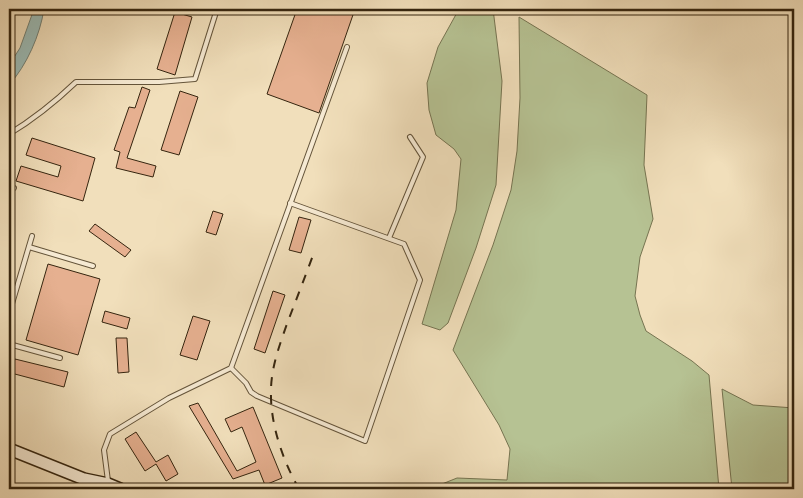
<svg xmlns="http://www.w3.org/2000/svg" width="803" height="498" viewBox="0 0 803 498" font-family="Alegreya,serif">
<style>
.green{fill:#b6c293;stroke:#767451}
.water{fill:#9cbcb7;stroke:#738074}
.building{fill:#e6b090;stroke:#35250f}
.lines{fill:none;stroke-linecap:round;stroke-linejoin:round}
.lane-casing{stroke:#64543a;stroke-width:6}
.secondary-casing{stroke:#35250f;stroke-width:14}
.lane{stroke:#f6ead3;stroke-width:4}
.secondary{stroke:#f6ead3;stroke-width:11}
.rail{stroke:#35250f;stroke-width:2;stroke-dasharray:9 9;stroke-linecap:butt}
</style>
<rect width="100%" height="100%" fill="#f1dfbb"/>
<filter id="stains"><feTurbulence type="fractalNoise" baseFrequency=".004" numOctaves="4"/><feColorMatrix values="0 0 0 0 .2 0 0 0 0 .09 0 0 0 0 .02 0 0 0 .5 -.17"/></filter>
<radialGradient id="worn" r=".72"><stop offset=".6" stop-color="#630" stop-opacity="0"/><stop offset="1" stop-color="#630" stop-opacity=".3"/></radialGradient>
<g class="green">
<polygon points="459,9 493,9 502,81 496,185 476,248 448,323 440,330 422,324 456,210 461,159 454,149 436,135 429,110 427,83 438,47"/>
<polygon points="519,17 647,95 644,165 653,219 640,257 635,296 640,315 646,331 692,361 709,375 719,489 440,489 442,484 457,478 507,480 510,449 499,425 453,350 493,245 511,190 517,151 520,98"/>
<polygon points="722,389 753,405 794,408 794,489 732,489"/>
</g>
<path class="water" d="M34,9H44C40,35 27,65 9,85V65L20,48Z"/>
<g class="building">
<polygon points="297,9 355,9 319,113 267,94"/>
<polygon points="175,12 192,17 175,75 157,69"/>
<polygon points="142,87 150,90 127,158 156,166 153,177 116,168 120,152 114,150 129,107 135,108"/>
<polygon points="180,91 198,97 179,155 161,150"/>
<polygon points="32,138 95,158 83,201 16,181 21,166 58,177 61,166 26,155"/>
<polygon points="213,211 223,214 216,235 206,232"/>
<polygon points="299,217 311,220 301,253 289,250"/>
<polygon points="95,224 131,250 125,257 89,231"/>
<polygon points="48,264 100,279 78,355 26,340"/>
<polygon points="273,291 285,295 265,353 254,349"/>
<polygon points="105,311 130,318 127,329 102,322"/>
<polygon points="193,316 210,321 197,360 180,355"/>
<polygon points="116,338 127,338 129,372 118,373"/>
<polygon points="15,359 68,372 64,387 11,373"/>
<polygon points="198,403 237,471 256,462 242,427 231,432 225,419 253,407 282,478 265,485 259,470 233,479 189,406"/>
<polygon points="136,432 156,462 168,455 178,474 166,481 156,464 145,471 125,439"/>
</g>
<g class="lines">
<g class="lane-casing">
<g id="lane">
<path d="M9,134C34,119 55,102 76,82H159L195,79L217,9"/>
<polyline points="9,187 14,188"/>
<polyline points="389,238 423,157 410,137"/>
<polyline points="29,247 93,266"/>
<polyline points="9,314 32,236"/>
<polyline points="9,344 60,358"/>
<polyline points="231,368 246,383 251,392 257,396 365,441 420,280 404,244 290,203"/>
<polyline points="108,481 104,450 110,434 169,398 231,368 347,47"/>
</g>
</g>
<g class="secondary-casing">
<polyline id="secondary" points="9,449 84,479 108,484 120,489"/>
</g>
<use href="#lane" class="lane"/>
<use href="#secondary" class="secondary"/>
<path class="rail" d="M299,489C283,461 270,424 271,391C271,367 280,344 288,321C297,298 306,274 315,250"/>
</g>
<rect width="803" height="498" fill="none" stroke="#f1dfbb" stroke-width="30"/>
<rect x="10" y="10" width="783" height="478" fill="none" stroke="#35250f" stroke-width="2.5"/>
<rect x="15" y="15" width="773" height="468" fill="none" stroke="#35250f"/>
<rect width="100%" height="100%" filter="url(#stains)"/>
<rect width="100%" height="100%" fill="url(#worn)"/>
</svg>
